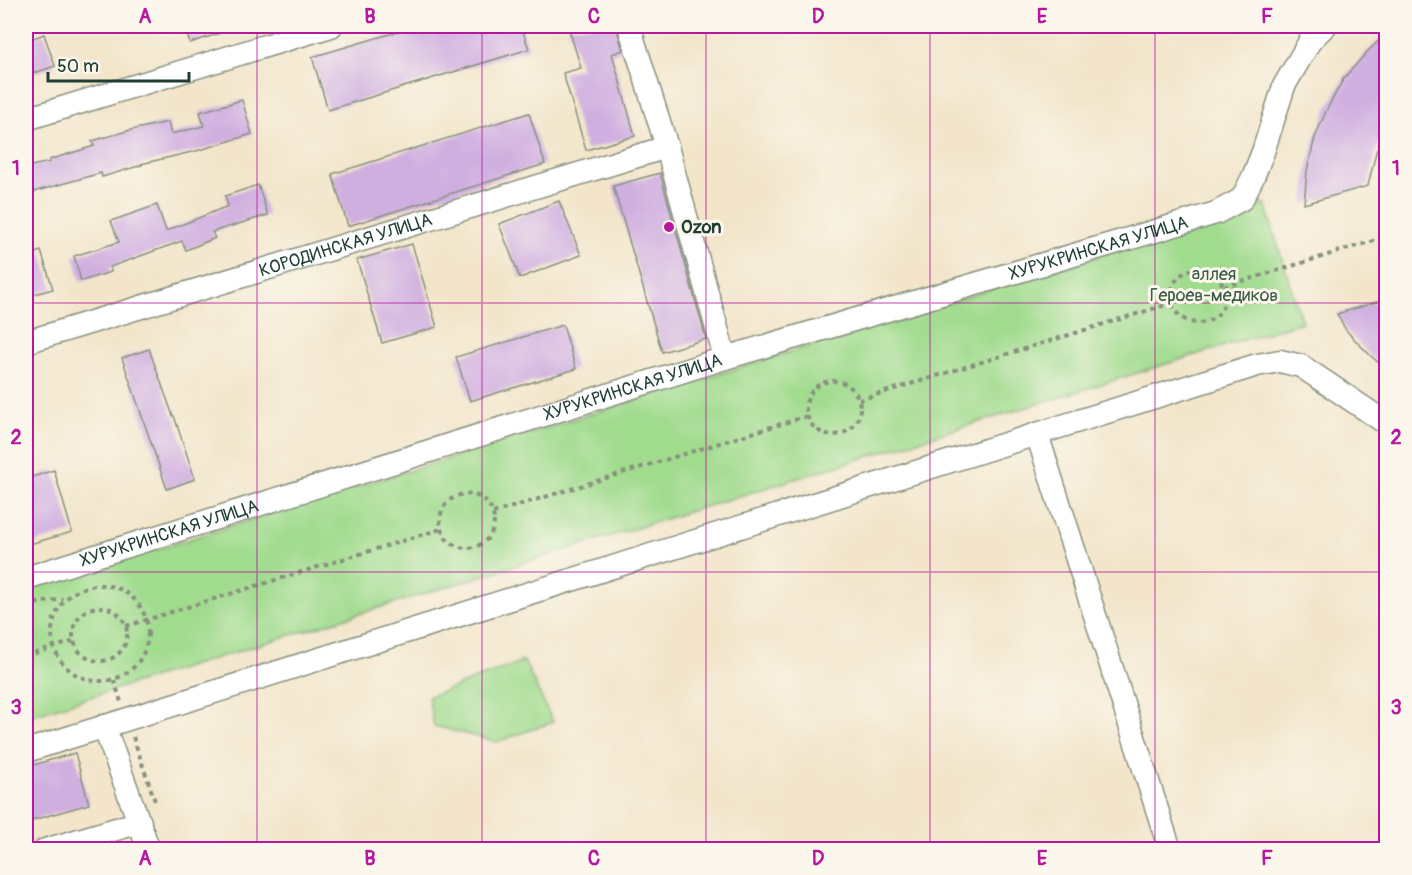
<svg xmlns="http://www.w3.org/2000/svg" width="1412" height="875" viewBox="0 0 1412 875" font-family="Pangolin,sans-serif">
<style>
.green{fill:#a0db8e;stroke:#608c61;stroke-width:1.5}
.building{fill:#cfaee0}
.lines{fill:none;stroke-linecap:round;stroke-linejoin:round}
.minor-casing{stroke:#88917f;stroke-width:25}
.path{stroke:#88917f;stroke-width:4;stroke-dasharray:4.5 4.5;stroke-linecap:butt}
.minor{stroke:#fff;stroke-width:22}
.grid{fill:none;stroke:#b5179e;stroke-width:1.5;stroke-opacity:0.55}
.poi-dot{fill:#b5179e;stroke:#fbf7ec;stroke-width:2}
.labels{text-anchor:middle;stroke-width:6;stroke-linejoin:round;paint-order:stroke}
.poi-label{font-size:18px;font-weight:bold;fill:#1f3d34;stroke:#fbf7ec;text-anchor:start}
.street-label{font-size:18px;fill:#1f3d34;stroke:#fbf7ec}
.park-label{font-size:18px;fill:#395d46;stroke:#fbf7ec}
.neatline{fill:none;stroke:#b5179e;stroke-width:2}
.grid-label{font-size:20px;text-anchor:middle;font-weight:bold;fill:#b5179e}
</style>
<rect width="100%" height="100%" fill="#fbf7ec"/>
<filter id="ink" filterUnits="userSpaceOnUse"><feTurbulence type="fractalNoise" baseFrequency=".0167" numOctaves="2"/><feDisplacementMap in="SourceGraphic" scale="12" xChannelSelector="R" yChannelSelector="G"/><feConvolveMatrix kernelMatrix="1 2 1 2 8 2 1 2 1" color-interpolation-filters="sRGB"/></filter>
<filter id="wash" filterUnits="userSpaceOnUse"><feTurbulence type="fractalNoise" baseFrequency=".008" numOctaves="4" result="noise"/><feDisplacementMap in="SourceGraphic" scale="24" xChannelSelector="R" yChannelSelector="G"/><feGaussianBlur stdDeviation="1.35" result="paint"/><feColorMatrix in="noise" values="0 0 0 0 0 0 0 0 0 0 0 0 0 0 0 0 0 1.4 0 .05"/><feComposite in="paint" operator="in"/></filter>
<g filter="url(#wash)">
<rect width="100%" height="100%" fill="#f2e5ca"/>
<g class="green">
<polygon points="1265,204 1302,322 26,717 26,590"/>
<polygon points="524,661 553,722 497,742 434,726 428,697"/>
</g>
<g id="blocks">
<g class="building">
<polygon points="184,26 234,26 235,28 190,43"/>
<polygon points="417,26 521,26 529,49 328,110 312,57"/>
<polygon points="568,26 616,26 623,50 612,54 635,136 586,150 563,73 581,68"/>
<polygon points="44,34 55,66 26,76 26,41"/>
<polygon points="1386,34 1386,127 1376,152 1368,186 1304,204 1307,171 1315,137 1327,109 1344,78 1368,51"/>
<polygon points="242,100 252,134 200,150 141,164 142,165 102,177 101,173 26,194 26,167 50,162 49,160 94,146 92,141 131,130 168,122 171,134 204,126 200,112"/>
<polygon points="529,113 545,164 348,226 332,174"/>
<polygon points="660,173 706,339 662,352 613,186"/>
<polygon points="258,185 268,215 212,232 215,238 186,250 182,241 110,267 111,272 81,281 74,256 119,242 111,221 157,205 166,231 228,206 225,196"/>
<polygon points="559,201 581,255 520,278 499,224"/>
<polygon points="412,244 437,327 382,343 357,260"/>
<polygon points="41,251 53,289 31,295 26,279 26,256"/>
<polygon points="1386,299 1386,369 1372,357 1359,344 1346,330 1337,314"/>
<polygon points="563,325 576,369 470,401 456,357"/>
<polygon points="149,349 173,416 174,416 195,479 167,489 122,358"/>
<polygon points="54,470 72,532 26,545 26,479"/>
<polygon points="75,753 89,804 26,822 26,767"/>
</g>
</g>
</g>
<g filter="url(#ink)">
<use href="#blocks" fill-opacity="0" stroke="#88917f" stroke-width="1.5"/>
<g class="lines">
<g class="minor-casing">
<g id="minor">
<polyline points="629,26 667,147 725,358"/>
<polyline points="26,119 331,26"/>
<path id="s1" d="M26,342L667,147"/>
<polyline points="1037,434 1170,850"/>
<path id="s2" d="M26,578L725,358L1216,213L1242,199L1253,177L1263,152L1284,86L1310,41L1325,26"/>
<polyline points="104,726 149,850"/>
<polyline points="26,751 1257,365 1280,361 1301,366 1386,423"/>
<polyline points="45,850 140,822"/>
</g>
</g>
<g class="path">
<polyline points="1386,171 1383,205 1386,228"/>
<circle cx="1198" cy="296" r="27"/>
<polyline points="1224,287 1386,237"/>
<circle cx="833" cy="408" r="27"/>
<polyline points="859,400 1172,303"/>
<circle cx="467" cy="521" r="27"/>
<polyline points="493,513 807,416"/>
<circle cx="100" cy="633" r="48"/>
<polyline points="26,605 63,599"/>
<circle cx="100" cy="634" r="27"/>
<polyline points="126,626 441,529"/>
<polyline points="26,656 74,641"/>
<polyline points="114,680 121,702"/>
<polyline points="133,737 156,804"/>
</g>
<use href="#minor" class="minor"/>
</g>
</g>
<path class="grid" d="M257,26V850M482,26V850M706,26V850M930,26V850M1155,26V850M26,303H1386M26,572H1386"/>
<circle class="poi-dot" cx="669" cy="227" r="6"/>
<g class="labels">
<g class="poi-label">
<text x="681" y="233">Ozon</text>
</g>
<g class="street-label">
<text dy="6" stroke="none"><textPath href="#s1" startOffset="334">КОРОДИНСКАЯ УЛИЦА</textPath></text>
<text dy="6" stroke="none"><textPath href="#s2" startOffset="1122">ХУРУКРИНСКАЯ УЛИЦА</textPath></text>
<text dy="6" stroke="none"><textPath href="#s2" startOffset="636">ХУРУКРИНСКАЯ УЛИЦА</textPath></text>
<text dy="6" stroke="none"><textPath href="#s2" startOffset="150">ХУРУКРИНСКАЯ УЛИЦА</textPath></text>
</g>
<g class="park-label">
<text x="1214" y="280">аллея<tspan x="1214" dy="21">Героев-медиков</tspan></text>
</g>
</g>
<rect width="1412" height="875" fill="none" stroke="#fbf7ec" stroke-width="66"/>
<path d="M48 72v9h141v-9" fill="none" stroke="#1f3d34" stroke-width="3"/>
<text x="57" y="72" font-size="18" fill="#1f3d34" stroke="#fbf7ec" stroke-width="4.5" paint-order="stroke">50 m</text>
<rect x="33" y="33" width="1346" height="809" class="neatline"/>
<g class="grid-label">
<text x="145" y="23">A</text>
<text x="370" y="23">B</text>
<text x="594" y="23">C</text>
<text x="818" y="23">D</text>
<text x="1042" y="23">E</text>
<text x="1267" y="23">F</text>
<text x="16" y="175">1</text>
<text x="1396" y="175">1</text>
<text x="16" y="444">2</text>
<text x="1396" y="444">2</text>
<text x="16" y="714">3</text>
<text x="1396" y="714">3</text>
<text x="145" y="865">A</text>
<text x="370" y="865">B</text>
<text x="594" y="865">C</text>
<text x="818" y="865">D</text>
<text x="1042" y="865">E</text>
<text x="1267" y="865">F</text>
</g>
</svg>
